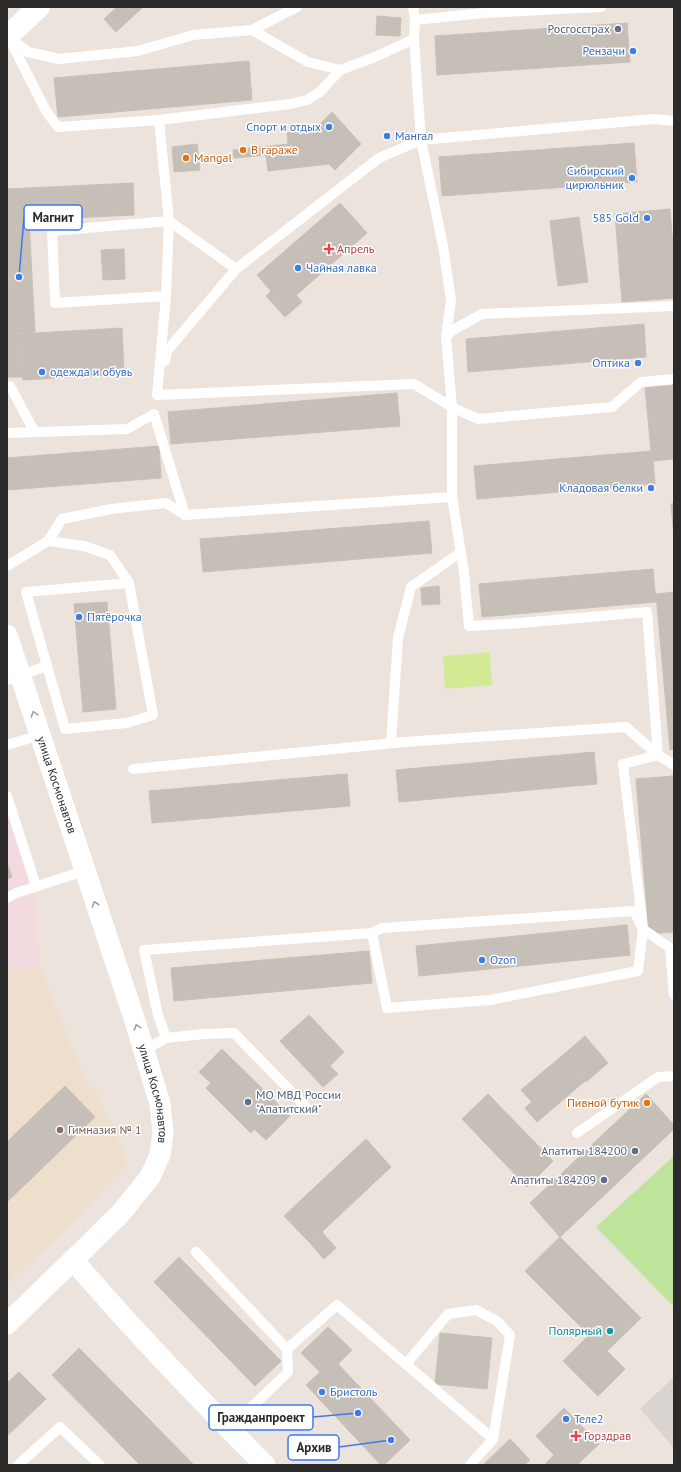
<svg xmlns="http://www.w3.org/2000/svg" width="681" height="1472" viewBox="0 0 681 1472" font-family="'PT Sans',sans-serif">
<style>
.education{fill:#eedecc}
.medical{fill:#f3dadf}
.green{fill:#bee39a}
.pitch{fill:#d3ea95}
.plaza{fill:#d9d4d0}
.building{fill:#c5bfb8;stroke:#c8bfb6}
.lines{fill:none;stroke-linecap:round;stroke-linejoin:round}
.service{stroke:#fff;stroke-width:10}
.minor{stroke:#fff;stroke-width:21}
.tertiary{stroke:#fff;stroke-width:22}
.oneway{stroke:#a0a0a0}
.service-dot{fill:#5c6f8a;stroke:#fff;stroke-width:1.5}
.shop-dot{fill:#3f7fe0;stroke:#fff;stroke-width:1.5}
.food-dot{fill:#e8710a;stroke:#fff;stroke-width:1.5}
.health-dot{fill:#e0444e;stroke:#fff;stroke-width:1.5}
.education-dot{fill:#8d6e63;stroke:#fff;stroke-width:1.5}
.culture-dot{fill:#0f9aa8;stroke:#fff;stroke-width:1.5}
.labels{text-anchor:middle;stroke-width:3;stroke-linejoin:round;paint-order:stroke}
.service-label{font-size:12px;fill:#4e5e75;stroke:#fff;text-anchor:end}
.shop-label{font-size:12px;fill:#366cbe;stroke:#fff;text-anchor:start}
.food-label{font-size:12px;fill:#c56008;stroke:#fff;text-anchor:start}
.health-label{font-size:12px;fill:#be3a42;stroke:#fff;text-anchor:start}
.street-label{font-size:12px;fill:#2b2b2b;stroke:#fff}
.education-label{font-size:12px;fill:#785e54;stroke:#fff;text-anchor:start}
.culture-label{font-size:12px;fill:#0d838f;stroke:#fff;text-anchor:end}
.leader{fill:none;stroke:#3d7aef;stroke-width:1.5}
.callout-dot{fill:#3d7aef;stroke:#fff;stroke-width:1.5}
.callout{fill:#fff;stroke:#3d7aef;stroke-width:1.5}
.callout-label{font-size:13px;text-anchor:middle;font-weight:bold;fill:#2b2b2b}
</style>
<rect width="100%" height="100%" fill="#ece3dd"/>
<polygon class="education" points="40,967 85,1081 98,1095 128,1164 44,1250 7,1283 7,972"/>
<polygon class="medical" points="7,811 35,898 40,967 7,972"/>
<polygon class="green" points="674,1156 674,1307 596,1227"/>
<polygon class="pitch" points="490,652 492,685 445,689 443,656"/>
<polygon class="plaza" points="674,1377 674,1448 640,1409"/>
<g class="building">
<polygon points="117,7 143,7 116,32 104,19"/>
<polygon points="377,16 401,18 400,36 376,35"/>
<polygon points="627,23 630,62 437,75 435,36"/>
<polygon points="249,61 252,100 58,117 54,78"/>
<polygon points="332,112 361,144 335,170 329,164 268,171 266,155 234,158 233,150 288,144 287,133 316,128"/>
<polygon points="634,143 637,182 442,196 439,157"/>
<polygon points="197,144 200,170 174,172 172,147"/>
<polygon points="133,183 134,215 7,221 7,189"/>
<polygon points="340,203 367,233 284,306 257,275"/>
<polygon points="670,209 674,260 674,298 622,302 615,214"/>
<polygon points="579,217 588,282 558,286 550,221"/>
<polygon points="29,220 35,332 7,334 7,222"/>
<polygon points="124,249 125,279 103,280 101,250"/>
<polygon points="271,291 284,306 296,295 302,302 285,317 266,296"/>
<polygon points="644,324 646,357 468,372 466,339"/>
<polygon points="122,328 124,374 23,380 20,334"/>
<polygon points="20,334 22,377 7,377 7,335"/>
<polygon points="674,385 674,459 652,461 645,388"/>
<polygon points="397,393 400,426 171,444 168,412"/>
<polygon points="159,446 161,478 7,490 7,458"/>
<polygon points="652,451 655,484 477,499 474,466"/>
<polygon points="674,503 674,538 671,504"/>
<polygon points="429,521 432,553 203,572 200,539"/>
<polygon points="653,569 656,602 482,617 479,584"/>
<polygon points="439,586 440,604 422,605 421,588"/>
<polygon points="674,592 674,749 670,750 656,594"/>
<polygon points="107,602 116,709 83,712 74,604"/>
<polygon points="594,752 597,784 399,802 396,770"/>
<polygon points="347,774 350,806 152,823 149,791"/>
<polygon points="674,776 674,932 649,934 636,779"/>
<polygon points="7,863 12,877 7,879"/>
<polygon points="627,925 630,955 419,976 416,946"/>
<polygon points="369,951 372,983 174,1001 171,968"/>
<polygon points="309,1015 344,1052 330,1066 338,1074 323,1087 280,1041"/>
<polygon points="585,1036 608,1063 586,1082 563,1055"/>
<polygon points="222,1049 290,1116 266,1140 254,1129 251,1133 206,1088 211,1083 199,1072"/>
<polygon points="563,1055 585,1081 537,1122 525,1108 532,1102 521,1090"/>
<polygon points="65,1086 95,1117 7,1202 7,1142"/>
<polygon points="488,1094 553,1161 527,1187 462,1119"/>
<polygon points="646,1094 674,1125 674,1129 560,1237 530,1203"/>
<polygon points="366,1139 391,1167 310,1243 284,1216"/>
<polygon points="322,1232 336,1248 324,1259 310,1243"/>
<polygon points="560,1237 641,1318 607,1351 625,1369 598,1396 563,1361 589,1335 525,1271"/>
<polygon points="179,1257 281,1361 255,1386 154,1282"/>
<polygon points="328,1327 352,1350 338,1364 410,1440 384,1465 381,1465 306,1385 320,1372 301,1353"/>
<polygon points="440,1333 492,1338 487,1389 435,1384"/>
<polygon points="79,1348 194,1465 140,1465 52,1375"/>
<polygon points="19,1372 46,1399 7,1436 7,1383"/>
<polygon points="564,1408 599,1444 577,1465 548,1465 546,1463 554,1455 536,1436"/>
<polygon points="510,1439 530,1460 524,1465 483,1465"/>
</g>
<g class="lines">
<g class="service">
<polyline points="415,20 484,13 601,7"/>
<polyline points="252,30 308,62 340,70 375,57 414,39"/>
<polyline points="8,36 46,111 58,127 159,120 169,221 166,296 157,395 414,384 452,407 446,337 451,300 443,246 421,140 414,39 415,20 413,7"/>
<polyline points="11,39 28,52 59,59 138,51 193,35 252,30 297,7"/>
<polyline points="159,120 290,104 307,100 320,92 340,70"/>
<polyline points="166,296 55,303 52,231 169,221 236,269"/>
<polyline points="446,337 453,330 482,314 674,306"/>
<polyline points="165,361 167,351 236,269 379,158 421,140 654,119 674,121"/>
<polyline points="7,387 10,386 34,431"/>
<polyline points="452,407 478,419 612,407 641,382 674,379"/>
<polyline points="452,408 452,497"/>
<polyline points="7,433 127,429 154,414 185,515 452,497 464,572 469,626 509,624 647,612 658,755"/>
<polyline points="48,541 84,546 110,555 129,583 153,715 127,723 65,729 26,592 129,583"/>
<polyline points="7,566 48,541 62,519 111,509 166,503 185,515"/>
<polyline points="7,680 47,666"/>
<polyline points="391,743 398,638 411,587 461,552"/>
<polyline points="7,745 40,735"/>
<polyline points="658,755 623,764 643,929 670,948 674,995"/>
<polyline points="133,769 404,742 626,727 658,755 674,765"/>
<polyline points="7,796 36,886"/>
<polyline points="7,898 16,893 84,871"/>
<polyline points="166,1038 204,1034 234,1033 309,1110"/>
<polyline points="144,1050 166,1038 158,1015 144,950 372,933 382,928 634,911 643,929 638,971 490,1000 387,1008 372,933"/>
<polyline points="577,1133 658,1077 674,1076"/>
<polyline points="196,1252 287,1349"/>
<polyline points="406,1364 448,1314 476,1310 497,1321 510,1335 493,1439"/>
<polyline points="229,1429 288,1372 287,1349 337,1305 493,1439 470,1465"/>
<polyline points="18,1465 60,1427 100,1465"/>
</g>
<g class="minor">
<path id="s1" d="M7,635L136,1024L160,1104L163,1133L160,1155L150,1177L120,1214L73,1260C134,1331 199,1399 265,1465"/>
<polyline points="7,1324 73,1260"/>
</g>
<polyline class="tertiary" points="7,37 39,7"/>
</g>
<defs><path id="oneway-chevron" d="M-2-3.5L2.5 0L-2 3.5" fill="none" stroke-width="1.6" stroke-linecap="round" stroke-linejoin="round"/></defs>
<g class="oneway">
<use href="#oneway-chevron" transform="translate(34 714) rotate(-108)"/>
<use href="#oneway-chevron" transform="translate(95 904) rotate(-109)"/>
<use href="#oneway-chevron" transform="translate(137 1027) rotate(-107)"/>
</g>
<g class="service-dot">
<circle cx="618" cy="29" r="4"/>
<circle cx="248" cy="1102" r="4"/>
<circle cx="635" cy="1151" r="4"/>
<circle cx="604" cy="1180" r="4"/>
</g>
<g class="shop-dot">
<circle cx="633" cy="51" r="4"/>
<circle cx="329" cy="127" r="4"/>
<circle cx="387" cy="136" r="4"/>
<circle cx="632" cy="178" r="4"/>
<circle cx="647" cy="218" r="4"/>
<circle cx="298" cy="268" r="4"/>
<circle cx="638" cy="363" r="4"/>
<circle cx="42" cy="372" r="4"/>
<circle cx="651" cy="488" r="4"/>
<circle cx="79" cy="617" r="4"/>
<circle cx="482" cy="960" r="4"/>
<circle cx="322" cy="1392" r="4"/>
<circle cx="566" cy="1419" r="4"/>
</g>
<g class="food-dot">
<circle cx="243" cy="150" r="4"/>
<circle cx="186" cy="158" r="4"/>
<circle cx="647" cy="1103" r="4"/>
</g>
<g class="health-dot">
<path d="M327 243h4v4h4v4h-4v4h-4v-4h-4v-4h4z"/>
<path d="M574 1430h4v4h4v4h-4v4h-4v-4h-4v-4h4z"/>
</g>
<circle class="education-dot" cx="60" cy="1130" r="4"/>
<circle class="culture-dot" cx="610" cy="1331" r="4"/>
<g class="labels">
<g class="service-label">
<text x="610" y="33">Росгосстрах</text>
<text x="256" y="1099" text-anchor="start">МО МВД России<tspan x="256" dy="14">"Апатитский"</tspan></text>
<text x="627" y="1155">Апатиты 184200</text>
<text x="596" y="1184">Апатиты 184209</text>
</g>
<g class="shop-label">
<text x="625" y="55" text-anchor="end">Рензачи</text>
<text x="321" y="131" text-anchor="end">Спорт и отдых</text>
<text x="395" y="140">Мангал</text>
<text x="624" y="175" text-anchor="end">Сибирский<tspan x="624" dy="14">цирюльник</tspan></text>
<text x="639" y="222" text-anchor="end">585 Gold</text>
<text x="306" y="272">Чайная лавка</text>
<text x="630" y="367" text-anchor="end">Оптика</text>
<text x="50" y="376">одежда и обувь</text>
<text x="643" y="492" text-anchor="end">Кладовая белки</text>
<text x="87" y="621">Пятёрочка</text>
<text x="490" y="964">Ozon</text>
<text x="330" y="1396">Бристоль</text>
<text x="574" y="1423">Теле2</text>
</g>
<g class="food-label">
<text x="251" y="154">В гараже</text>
<text x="194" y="162">Mangal</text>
<text x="639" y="1107" text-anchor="end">Пивной бутик</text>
</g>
<g class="health-label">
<text x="337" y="253">Апрель</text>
<text x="584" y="1440">Горздрав</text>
</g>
<g class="street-label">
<text dy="4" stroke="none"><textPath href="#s1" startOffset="158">улица Космонавтов</textPath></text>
<text dy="4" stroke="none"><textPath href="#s1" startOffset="482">улица Космонавтов</textPath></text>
</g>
<g class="education-label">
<text x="68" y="1134">Гимназия № 1</text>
</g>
<g class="culture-label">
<text x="602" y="1335">Полярный</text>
</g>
</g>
<path class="leader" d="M19 277L24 217M358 1413L313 1417M391 1440L339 1447"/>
<g class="callout-dot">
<circle cx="19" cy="277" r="4"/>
<circle cx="358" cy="1413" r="4"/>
<circle cx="391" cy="1440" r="4"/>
</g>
<g class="callout">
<rect x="24" y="205" width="58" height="25" rx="4"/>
<rect x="209" y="1405" width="104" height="25" rx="4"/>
<rect x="288" y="1435" width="51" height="25" rx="4"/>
</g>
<g class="callout-label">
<text x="53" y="222">Магнит</text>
<text x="261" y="1422">Гражданпроект</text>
<text x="314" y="1452">Архив</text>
</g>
<rect width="681" height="1472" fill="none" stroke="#2b2b2b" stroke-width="16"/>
</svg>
